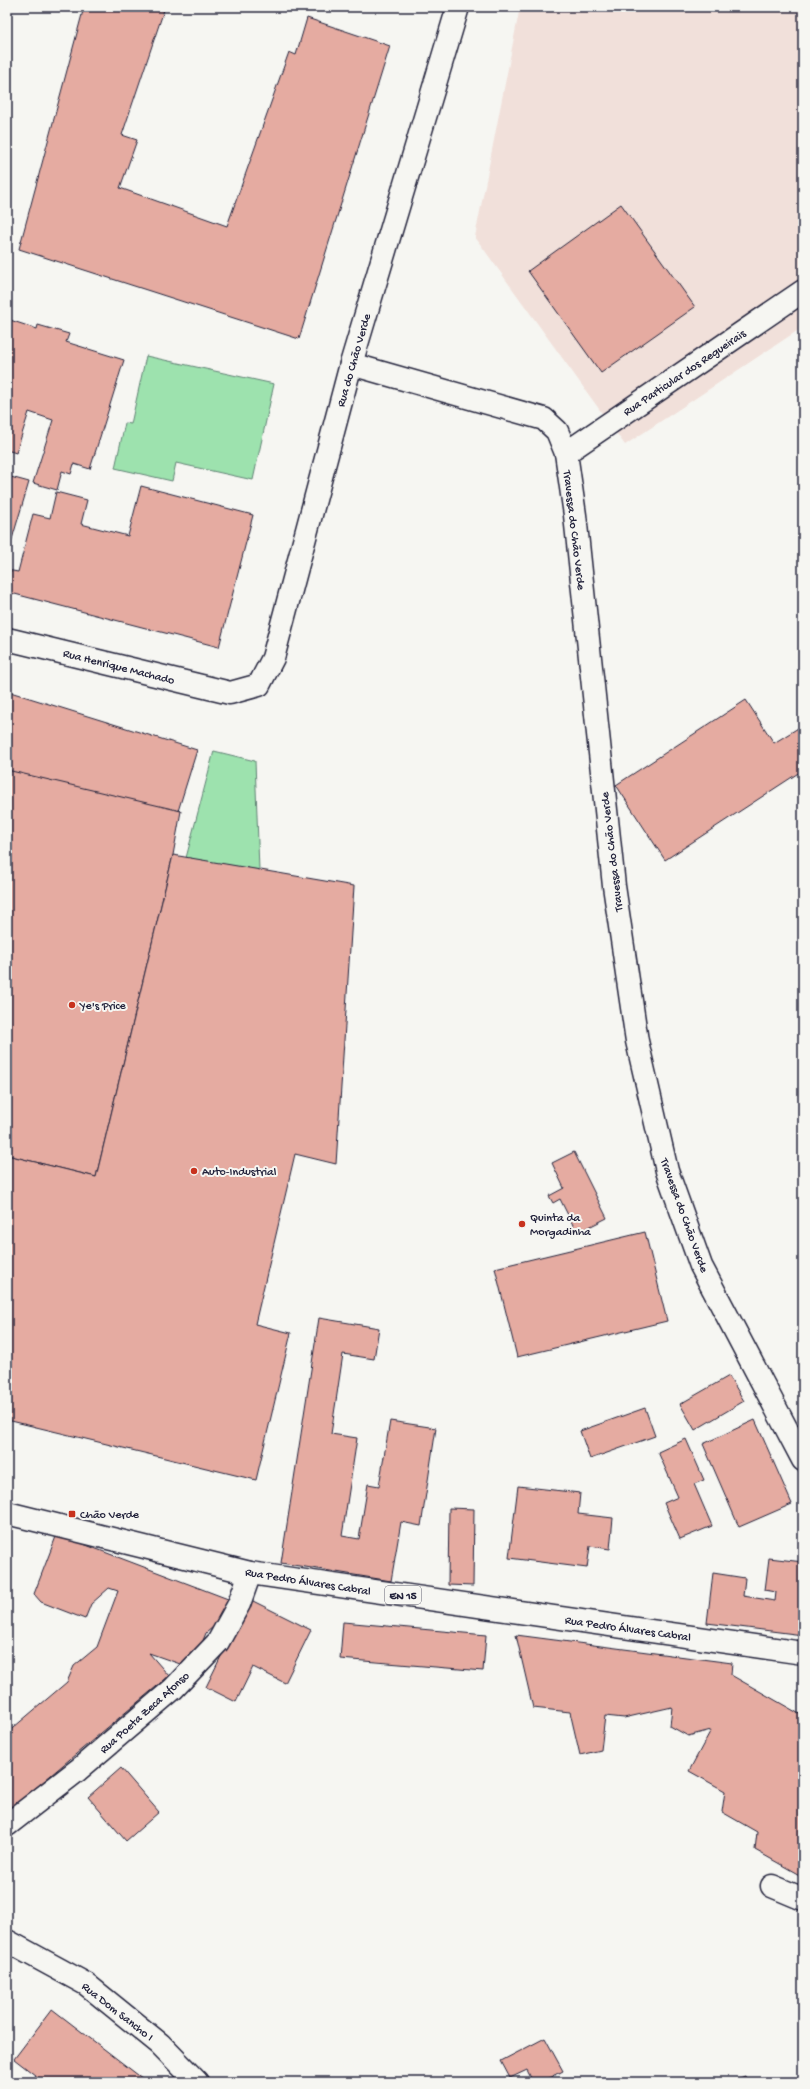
<svg xmlns="http://www.w3.org/2000/svg" width="810" height="2089" viewBox="0 0 810 2089" font-family="'Gochi Hand',sans-serif">
<style>
.built{fill:#f1e0da}
.green{fill:#9de2ae;stroke:#608274}
.building{fill:#e5aba1;stroke:#22223b}
.lines{fill:none;stroke-linecap:round;stroke-linejoin:round}
.minor-casing{stroke:#22223b;stroke-width:25}
.primary-casing{stroke:#22223b;stroke-width:25}
.minor{stroke:#f6f6f2;stroke-width:22}
.primary{stroke:#f6f6f2;stroke-width:22}
.poi-dot{fill:#c8321e;stroke:#f6f6f2;stroke-width:1.5}
.labels{text-anchor:middle;stroke-width:4;stroke-linejoin:round;paint-order:stroke}
.shield{fill:#f6f6f2;stroke:#626272;stroke-width:1}
.shield-label{font-size:11px;font-weight:bold;fill:#22223b}
.street-label{font-size:12px;fill:#22223b;stroke:#f6f6f2}
.poi-label{font-size:12px;fill:#22223b;stroke:#f6f6f2;text-anchor:start}
</style>
<rect width="100%" height="100%" fill="#f6f6f2"/>
<filter id="ink" filterUnits="userSpaceOnUse"><feTurbulence type="fractalNoise" baseFrequency=".025" numOctaves="2"/><feDisplacementMap in="SourceGraphic" scale="8" xChannelSelector="R" yChannelSelector="G"/><feConvolveMatrix kernelMatrix="1 2 1 2 8 2 1 2 1" color-interpolation-filters="sRGB"/></filter>
<g filter="url(#ink)">
<polygon class="built" points="520,7 803,7 803,327 625,445 475,237"/>
<g class="green">
<polygon points="146,356 274,384 253,480 176,463 172,481 115,468 125,423 131,424"/>
<polygon points="214,751 255,761 259,870 186,858"/>
</g>
<g class="building">
<polygon points="84,7 165,7 122,135 137,140 120,188 227,226 289,52 296,55 307,18 390,46 299,339 19,249"/>
<polygon points="621,204 695,307 601,373 528,271"/>
<polygon points="7,319 37,329 38,325 69,334 66,342 124,360 90,469 74,464 71,474 62,471 57,490 33,483 53,420 29,412 16,453 7,450"/>
<polygon points="7,476 29,482 7,556"/>
<polygon points="141,486 253,515 219,647 7,592 7,570 18,572 33,514 50,518 56,492 87,500 81,524 128,536"/>
<polygon points="7,691 197,750 174,824 7,772"/>
<polygon points="746,700 774,743 803,725 803,770 665,860 616,785"/>
<polygon points="7,770 181,811 173,855 96,1177 7,1155"/>
<polygon points="173,855 354,886 336,1164 295,1154 255,1324 291,1333 256,1480 7,1420 7,1155 96,1177"/>
<polygon points="574,1152 607,1218 577,1233 560,1199 553,1203 549,1196 564,1188 552,1163"/>
<polygon points="645,1232 667,1321 517,1357 495,1268"/>
<polygon points="319,1318 379,1328 374,1359 343,1354 331,1434 357,1438 342,1536 359,1539 368,1484 379,1486 390,1421 436,1428 421,1526 401,1522 391,1581 281,1563"/>
<polygon points="729,1376 744,1401 695,1430 680,1404"/>
<polygon points="645,1408 655,1436 590,1459 580,1431"/>
<polygon points="755,1420 792,1504 739,1527 703,1444"/>
<polygon points="686,1439 704,1480 694,1484 712,1526 680,1539 664,1503 678,1497 658,1452"/>
<polygon points="518,1486 580,1493 578,1514 613,1518 610,1549 590,1546 587,1568 509,1558"/>
<polygon points="449,1508 474,1509 473,1586 448,1585"/>
<polygon points="57,1534 228,1599 220,1621 206,1633 198,1653 183,1665 149,1653 169,1676 7,1812 7,1733 67,1682 74,1666 97,1647 118,1591 109,1588 91,1604 85,1619 41,1602 34,1594"/>
<polygon points="769,1558 803,1562 803,1635 707,1623 713,1573 745,1578 743,1596 775,1601 776,1592 765,1590"/>
<polygon points="249,1599 311,1630 285,1683 253,1667 236,1702 206,1687"/>
<polygon points="343,1622 486,1635 483,1671 340,1659"/>
<polygon points="516,1635 732,1663 731,1675 803,1716 803,1877 755,1850 757,1832 722,1812 725,1791 689,1771 711,1730 688,1736 670,1726 672,1707 624,1718 605,1716 601,1750 580,1755 570,1712 533,1708"/>
<polygon points="121,1768 159,1812 126,1841 88,1797"/>
<polygon points="52,2009 147,2082 44,2082 14,2059"/>
<polygon points="545,2038 563,2071 542,2082 533,2082 527,2070 510,2078 501,2061"/>
<polygon points="745,2076 747,2082 729,2082"/>
</g>
<g class="lines">
<g class="minor-casing">
<g id="minor">
<polyline points="351,364 544,419 557,431 566,453 575,515 614,886 637,1041 667,1171 701,1266 803,1460"/>
<polyline points="566,453 803,291"/>
<polyline points="7,639 230,693 259,685 273,658 351,364 458,7"/>
<polyline points="7,1825 78,1770 173,1689 218,1642 239,1604 250,1573"/>
<polyline points="772,1886 803,1899"/>
<polyline points="7,1941 86,1984 160,2044 197,2082"/>
</g>
</g>
<g class="primary-casing">
<polyline id="primary" points="7,1513 250,1573 803,1653"/>
</g>
<use href="#minor" class="minor"/>
<use href="#primary" class="primary"/>
</g>
</g>
<g class="poi-dot">
<circle cx="72" cy="1005" r="4"/>
<circle cx="194" cy="1171" r="4"/>
<circle cx="522" cy="1224" r="4"/>
<rect x="68" y="1510" width="8" height="8" rx="2"/>
</g>
<g class="labels">
<rect class="shield" x="385" y="1586" width="36" height="18" rx="3"/>
<g class="shield-label">
<text x="403" y="1599">EN 15</text>
</g>
<g class="street-label">
<text transform="translate(353 360) rotate(-74)" y="4">Rua do Chão Verde</text>
<text transform="translate(684 372) rotate(-34)" y="4">Rua Particular dos Regueirais</text>
<text transform="translate(575 530) rotate(83)" y="4">Travessa do Chão Verde</text>
<text transform="translate(119 666) rotate(14)" y="4">Rua Henrique Machado</text>
<text transform="translate(611 852) rotate(-97)" y="4">Travessa do Chão Verde</text>
<text transform="translate(685 1215) rotate(70)" y="4">Travessa do Chão Verde</text>
<text transform="translate(308 1581) rotate(9)" y="4">Rua Pedro Álvares Cabral</text>
<text transform="translate(628 1628) rotate(8)" y="4">Rua Pedro Álvares Cabral</text>
<text transform="translate(144 1712) rotate(-42)" y="4">Rua Poeta Zeca Afonso</text>
<text transform="translate(118 2011) rotate(38)" y="4">Rua Dom Sancho I</text>
</g>
<g class="poi-label">
<text x="80" y="1009">Ye's Price</text>
<text x="202" y="1175">Auto-Industrial</text>
<text x="530" y="1221">Quinta da<tspan x="530" dy="14">Morgadinha</tspan></text>
<text x="80" y="1518">Chão Verde</text>
</g>
</g>
<rect width="810" height="2089" fill="none" stroke="#f6f6f2" stroke-width="24"/>
<rect x="12" y="12" width="786" height="2065" fill="none" stroke="#22223b" stroke-width="1.5" filter="url(#ink)"/>
</svg>
